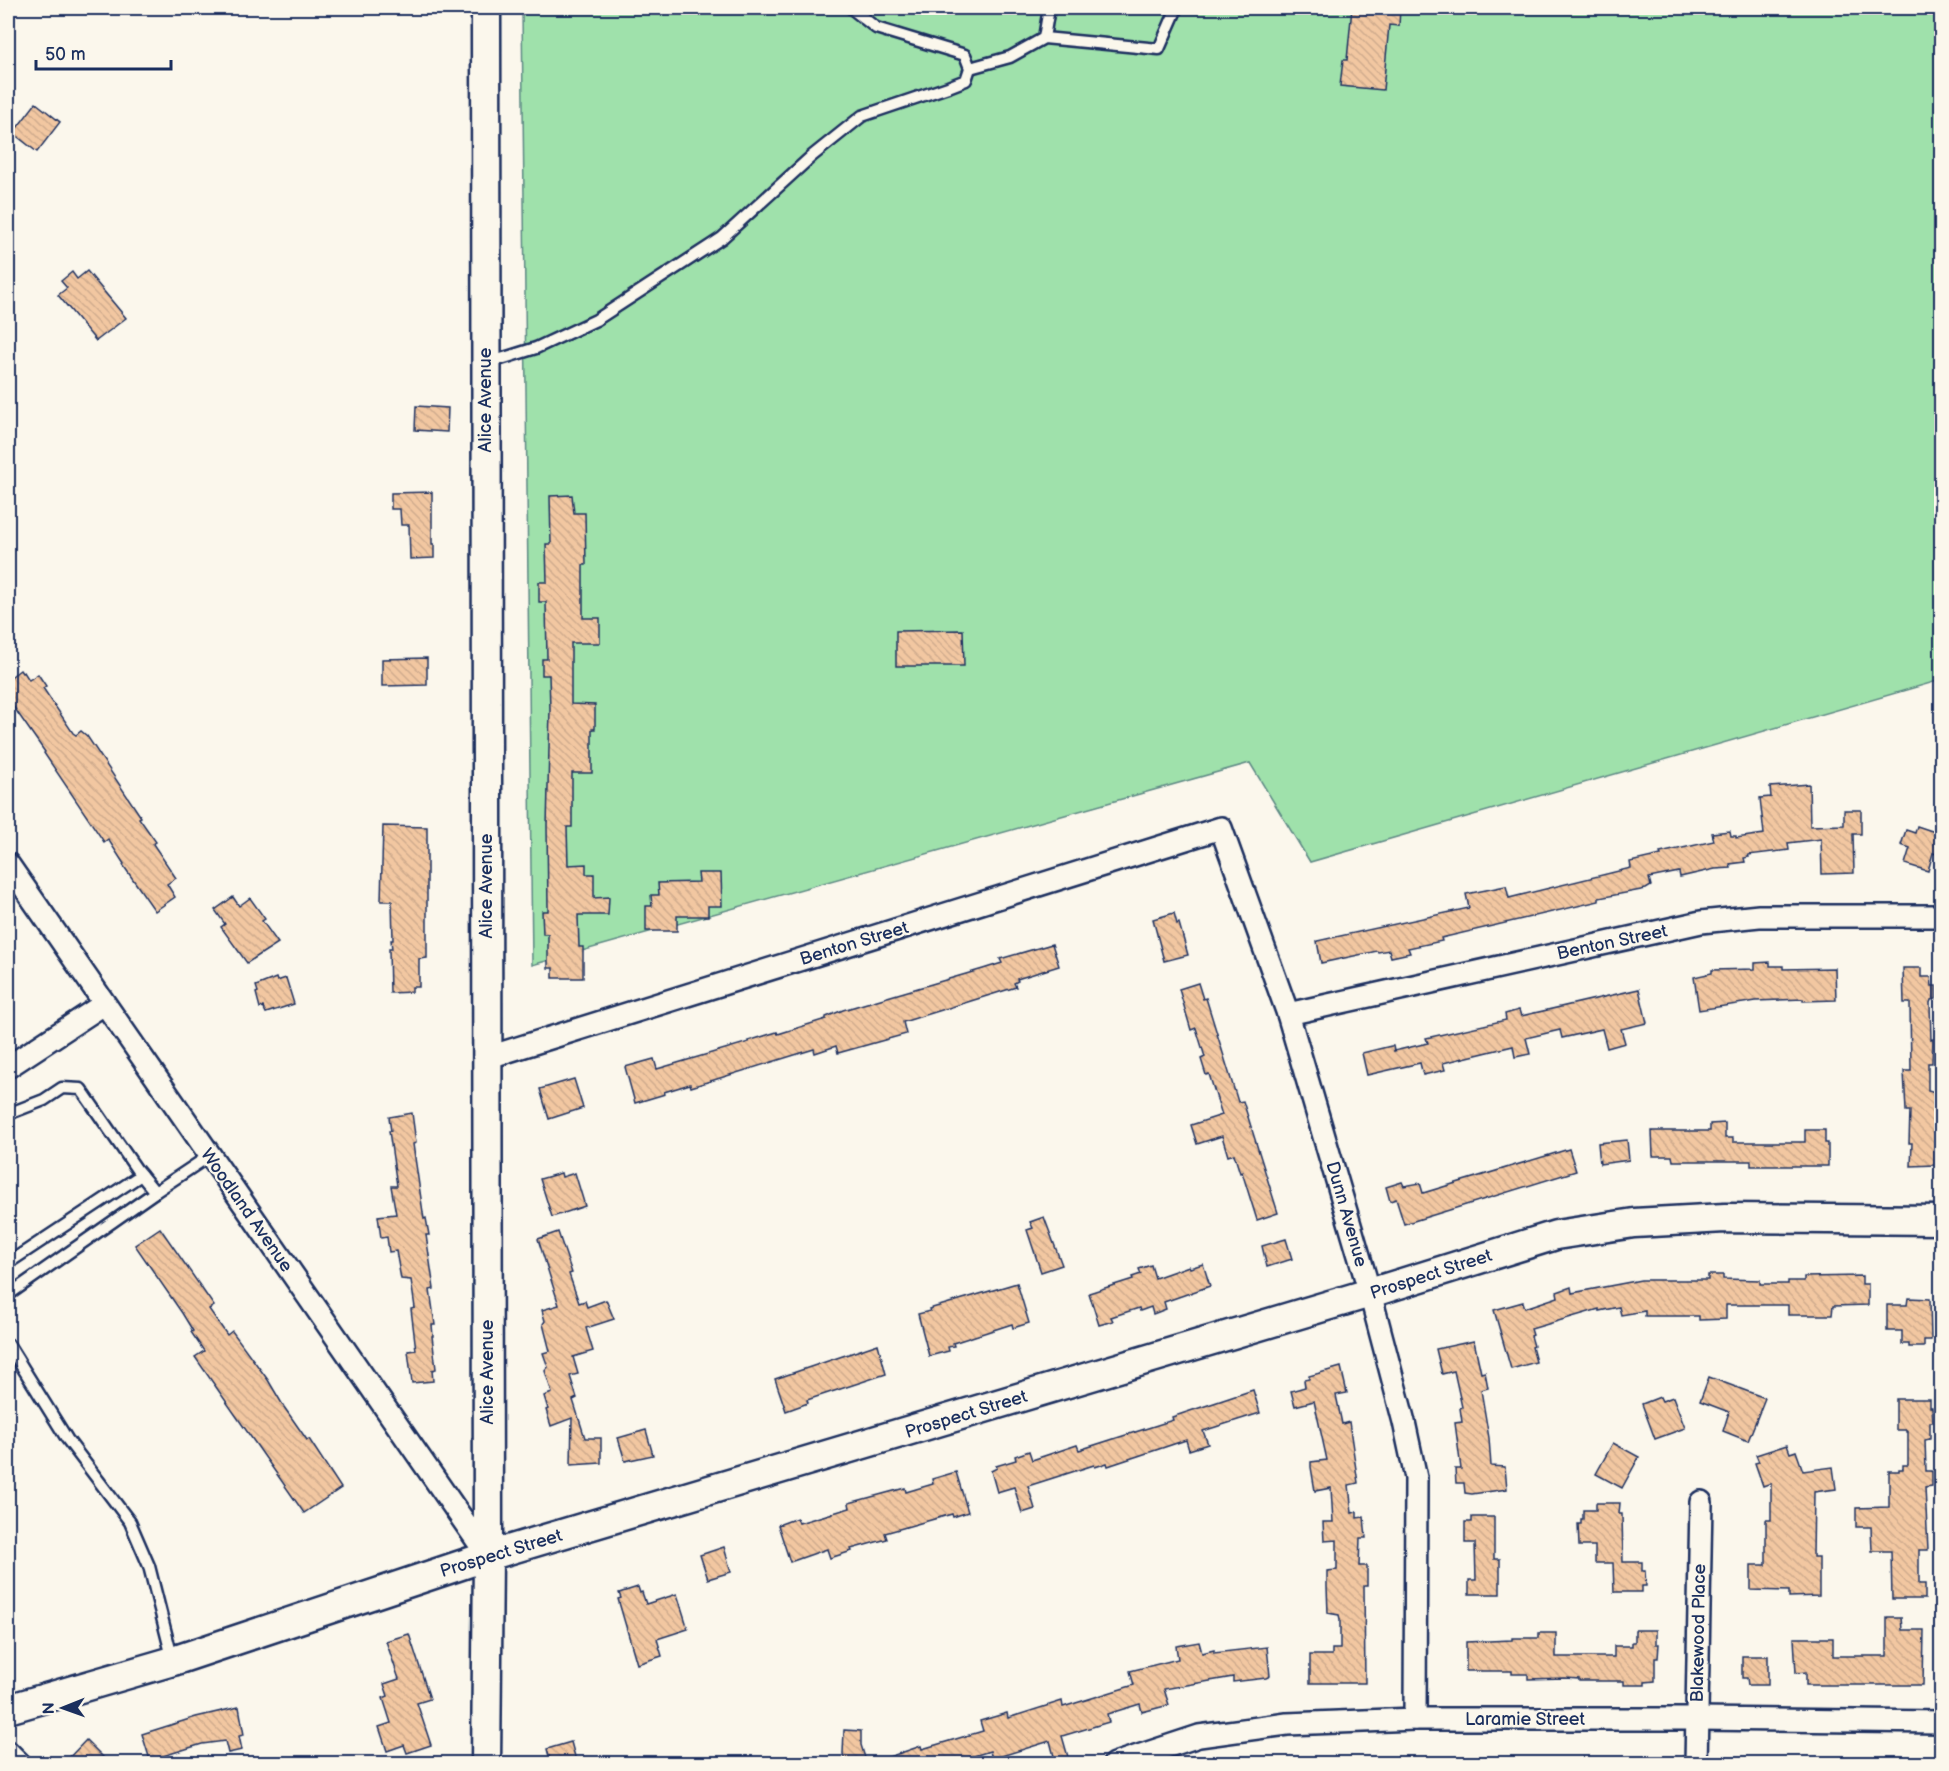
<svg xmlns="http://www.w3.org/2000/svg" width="1949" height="1771" viewBox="0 0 1949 1771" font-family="'Balsamiq Sans',sans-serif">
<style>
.green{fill:#9fe1ab;stroke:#5d8884;stroke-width:1.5}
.building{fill:url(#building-back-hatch);stroke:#1b2f5e;stroke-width:1.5}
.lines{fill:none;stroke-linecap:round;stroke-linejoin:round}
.lane-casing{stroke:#1b2f5e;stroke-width:15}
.street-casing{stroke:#1b2f5e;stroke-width:26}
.secondary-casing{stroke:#1b2f5e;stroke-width:33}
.lane{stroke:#fbf7ec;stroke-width:10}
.street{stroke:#fbf7ec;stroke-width:21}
.secondary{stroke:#fbf7ec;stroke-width:28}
.labels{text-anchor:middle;stroke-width:4.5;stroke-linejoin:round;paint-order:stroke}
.street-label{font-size:18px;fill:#1b2f5e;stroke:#fbf7ec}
</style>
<defs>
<pattern id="building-back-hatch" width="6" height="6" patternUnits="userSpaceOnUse" patternTransform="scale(1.5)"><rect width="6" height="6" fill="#f2c7a1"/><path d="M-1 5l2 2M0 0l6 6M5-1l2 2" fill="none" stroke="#cfab8d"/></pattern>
</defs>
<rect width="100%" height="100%" fill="#fbf7ec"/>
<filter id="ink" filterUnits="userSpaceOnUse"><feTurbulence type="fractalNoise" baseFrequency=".0167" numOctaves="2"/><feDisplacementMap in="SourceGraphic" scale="12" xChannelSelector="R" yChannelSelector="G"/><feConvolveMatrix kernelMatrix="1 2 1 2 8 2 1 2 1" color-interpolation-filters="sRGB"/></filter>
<g filter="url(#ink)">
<polygon class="green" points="522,8 1941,8 1941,680 1310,862 1250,763 532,965"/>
<g class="building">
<polygon points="1352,8 1400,8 1399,26 1389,25 1383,90 1340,86 1343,60 1347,60"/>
<polygon points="36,103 60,122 37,152 13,133"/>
<polygon points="87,271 126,318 96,341 58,295 67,288 61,281 72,272 77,279"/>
<polygon points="416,406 448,408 447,432 415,430"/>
<polygon points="432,492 432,544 434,544 434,558 410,559 409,525 401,525 400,509 391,509 391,493"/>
<polygon points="572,495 574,513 585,513 586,565 583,565 583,618 600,618 600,643 571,643 571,704 595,705 595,729 592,729 592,773 572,773 572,827 567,827 568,865 586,864 586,874 594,874 594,898 609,897 608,915 578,915 579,947 583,947 583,978 553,978 553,968 548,968 548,934 543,934 542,911 548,911 548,908 547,826 550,709 549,675 542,675 542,659 547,659 546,602 539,602 539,582 547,582 546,544 551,544 550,496"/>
<polygon points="963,630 964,666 896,666 896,631"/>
<polygon points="427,658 427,685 382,686 382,659"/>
<polygon points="20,670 22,673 24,672 29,680 38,674 46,686 43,688 73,733 76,735 81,731 87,736 141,817 139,818 156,842 153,844 176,878 167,884 175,897 155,911 123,865 124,864 108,839 104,842 44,753 45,752 8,699 8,679"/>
<polygon points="1809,784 1810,826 1844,825 1844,810 1861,810 1861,834 1853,834 1854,873 1822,874 1821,839 1788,843 1789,850 1748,855 1749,857 1744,858 1745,862 1730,864 1731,868 1715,869 1680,877 1679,872 1649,878 1651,886 1646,889 1599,898 1599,901 1441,938 1442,941 1408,948 1410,953 1391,957 1389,950 1378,952 1377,951 1321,963 1317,941 1469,908 1466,894 1506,886 1509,898 1631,868 1630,862 1661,855 1660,853 1714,841 1712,833 1730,831 1731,836 1736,836 1736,838 1764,834 1760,798 1771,797 1770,787"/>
<polygon points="383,826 427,827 427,958 419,959 419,987 412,987 412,992 390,993 389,949 392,949 391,940 393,940 392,901 381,901"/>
<polygon points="1917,826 1941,834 1939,855 1933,853 1928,871 1905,864 1910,848 1901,845 1906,830 1915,833"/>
<polygon points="698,873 721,873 722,906 708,906 708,916 677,916 677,931 646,931 646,906 652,906 651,895 659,895 658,883 699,882"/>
<polygon points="233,897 239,906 250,898 265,919 262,921 278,943 247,963 221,927 225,924 215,910"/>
<polygon points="1174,913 1177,924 1179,923 1188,955 1164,961 1153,919"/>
<polygon points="1052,944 1059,966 1017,979 1018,981 1014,983 1016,987 903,1022 906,1034 838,1053 836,1046 815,1053 814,1049 691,1087 690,1084 664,1092 665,1094 635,1103 625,1067 654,1059 657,1069 749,1042 748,1041 777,1032 778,1034 826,1019 826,1017 843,1010 983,969 1002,963 1000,959"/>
<polygon points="1770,962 1770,966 1783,966 1783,969 1835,968 1836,1000 1803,1001 1803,999 1756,1001 1699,1010 1694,977 1712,973 1712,970 1755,969 1755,963"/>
<polygon points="1903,968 1921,968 1921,977 1931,977 1932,986 1936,986 1936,999 1931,1000 1930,1003 1931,1040 1933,1039 1932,1063 1928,1063 1928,1090 1935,1092 1935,1135 1941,1135 1941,1150 1935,1149 1935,1165 1911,1166 1912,1143 1909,1143 1910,1111 1906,1111 1904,1071 1911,1071 1910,1003 1904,1003"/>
<polygon points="276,978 277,981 286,978 294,1004 266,1013 263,1007 260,1008 256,993 258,992 256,986"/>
<polygon points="1198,983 1203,999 1206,998 1238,1102 1243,1101 1278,1213 1257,1220 1242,1172 1240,1173 1234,1154 1228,1156 1222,1136 1197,1144 1191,1125 1222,1115 1209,1074 1206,1075 1201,1059 1205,1057 1196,1028 1191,1030 1179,989"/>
<polygon points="1639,989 1647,1023 1621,1029 1625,1043 1607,1048 1602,1029 1562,1038 1560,1030 1526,1038 1530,1054 1515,1057 1513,1046 1443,1063 1445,1070 1423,1075 1420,1063 1367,1075 1362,1053 1391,1046 1393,1046 1394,1051 1428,1043 1426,1038 1506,1020 1505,1014 1519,1010 1521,1016"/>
<polygon points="574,1079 583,1108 549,1119 540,1089"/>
<polygon points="412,1113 416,1143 413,1144 424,1219 426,1218 429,1235 426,1235 434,1289 430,1290 435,1325 432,1325 433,1336 432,1336 436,1369 432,1370 433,1381 412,1383 408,1351 416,1350 411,1309 415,1308 411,1280 401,1279 396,1251 389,1252 387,1237 381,1238 378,1216 396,1214 391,1186 397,1186 389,1131 391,1131 389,1117"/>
<polygon points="1725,1123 1725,1138 1733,1138 1733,1142 1805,1142 1805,1130 1825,1130 1825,1143 1828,1143 1828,1166 1751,1166 1751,1161 1673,1161 1672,1156 1653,1156 1652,1131 1710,1131 1710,1124"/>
<polygon points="1627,1140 1629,1160 1600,1164 1598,1143"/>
<polygon points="1569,1149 1576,1171 1404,1224 1396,1199 1390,1201 1386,1187 1402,1182 1404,1186 1420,1183 1423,1193"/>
<polygon points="561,1173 562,1177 575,1173 585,1206 552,1217 540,1179"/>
<polygon points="1044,1217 1062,1265 1041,1272 1027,1230 1033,1228 1030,1222"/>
<polygon points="160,1228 214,1306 209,1309 227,1335 232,1331 268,1380 284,1407 307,1440 309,1439 341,1488 304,1513 195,1357 204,1351 191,1332 193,1331 182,1313 135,1245"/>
<polygon points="558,1232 572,1273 569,1274 579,1303 585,1301 587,1307 606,1300 614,1319 586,1328 593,1351 573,1357 578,1374 570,1376 577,1398 573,1400 585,1438 601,1438 601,1463 571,1465 572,1418 551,1426 546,1410 548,1409 544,1396 552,1393 545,1371 548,1367 543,1353 550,1351 543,1324 545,1321 542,1310 559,1305 538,1239"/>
<polygon points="1286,1239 1292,1259 1267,1267 1262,1246"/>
<polygon points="1203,1264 1210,1286 1164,1302 1166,1309 1153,1314 1151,1307 1140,1311 1139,1308 1111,1317 1113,1321 1099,1325 1089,1293 1133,1279 1132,1277 1141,1274 1139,1269 1151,1265 1155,1278 1189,1266 1190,1268"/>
<polygon points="1708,1275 1723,1275 1723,1279 1760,1280 1760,1284 1788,1284 1788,1281 1804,1281 1804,1277 1862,1276 1862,1284 1868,1284 1868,1305 1833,1306 1832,1315 1788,1315 1788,1305 1726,1305 1726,1319 1699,1320 1699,1316 1645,1316 1645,1311 1621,1315 1619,1307 1599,1311 1599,1309 1531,1329 1533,1335 1531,1336 1534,1346 1532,1347 1536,1362 1511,1369 1494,1310 1523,1302 1525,1308 1558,1297 1557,1292 1571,1287 1572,1293 1641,1280 1708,1280"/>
<polygon points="1017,1283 1029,1323 1013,1328 1012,1324 953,1343 954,1346 948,1347 949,1351 929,1356 918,1314 930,1311 929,1309"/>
<polygon points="1908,1298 1930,1299 1931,1340 1924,1340 1924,1347 1909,1347 1909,1344 1902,1344 1902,1331 1887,1331 1887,1305 1907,1305"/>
<polygon points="1474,1341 1481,1373 1485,1372 1488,1388 1481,1390 1489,1438 1491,1466 1505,1467 1507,1489 1472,1494 1465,1493 1464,1483 1456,1483 1455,1469 1461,1469 1455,1423 1462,1422 1460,1408 1462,1407 1454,1371 1442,1374 1436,1349"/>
<polygon points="878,1344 886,1374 807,1400 808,1403 786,1411 775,1379"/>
<polygon points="1341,1367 1347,1393 1336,1395 1342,1424 1349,1422 1358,1483 1349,1485 1352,1513 1357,1512 1357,1518 1364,1517 1366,1538 1360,1538 1359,1566 1367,1566 1367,1586 1364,1586 1365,1683 1310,1683 1310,1655 1332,1655 1332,1649 1340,1649 1340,1619 1339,1615 1328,1613 1327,1587 1327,1571 1337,1570 1337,1540 1324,1541 1323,1522 1333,1522 1331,1488 1315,1491 1311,1467 1311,1462 1327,1460 1314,1401 1295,1406 1291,1391 1305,1387 1304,1380 1309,1379 1309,1376"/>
<polygon points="1709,1377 1765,1398 1748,1441 1723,1431 1729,1412 1700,1401"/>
<polygon points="1253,1390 1260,1413 1203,1431 1208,1444 1189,1450 1186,1440 1108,1466 1107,1463 1095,1467 1094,1465 1028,1486 1035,1509 1022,1513 1014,1487 997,1492 991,1471 997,1468 996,1466 1016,1460 1015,1456 1029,1451 1032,1460 1077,1445 1079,1450 1173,1420 1172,1417"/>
<polygon points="1660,1397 1662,1401 1673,1397 1685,1428 1655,1439 1642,1404"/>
<polygon points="1896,1399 1930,1399 1930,1407 1932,1407 1933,1422 1930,1422 1930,1439 1925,1440 1926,1471 1932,1471 1932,1486 1925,1487 1928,1550 1919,1550 1919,1584 1925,1584 1925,1599 1892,1599 1891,1551 1872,1551 1871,1527 1856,1527 1856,1508 1889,1507 1889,1471 1899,1471 1899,1469 1903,1469 1903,1465 1908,1465 1908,1432 1906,1432 1906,1430 1896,1430"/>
<polygon points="646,1430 653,1455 625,1461 618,1438"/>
<polygon points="1613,1443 1639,1457 1622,1488 1596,1474"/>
<polygon points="1787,1445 1790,1453 1796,1451 1803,1471 1833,1467 1836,1489 1814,1492 1813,1557 1819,1557 1819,1596 1789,1597 1789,1591 1751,1590 1751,1565 1766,1565 1766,1520 1771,1520 1771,1483 1763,1486 1755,1463 1759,1462 1756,1455"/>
<polygon points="956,1472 968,1512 953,1517 952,1514 885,1533 887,1539 851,1549 852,1551 830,1558 827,1549 790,1562 778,1525 797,1518 799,1523 850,1508 849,1503 905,1488 906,1492 933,1484 932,1479"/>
<polygon points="1596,1503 1620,1503 1619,1514 1622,1514 1623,1562 1642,1562 1642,1571 1645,1571 1646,1586 1642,1586 1642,1592 1614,1592 1613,1563 1595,1563 1595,1546 1579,1546 1578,1524 1581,1524 1581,1519 1583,1519 1583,1510 1596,1510"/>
<polygon points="1472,1517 1494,1517 1494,1559 1500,1559 1500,1594 1469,1594 1469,1580 1476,1580 1475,1543 1465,1543 1465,1522 1472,1522"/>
<polygon points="724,1547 731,1572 708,1579 700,1555"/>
<polygon points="638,1587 640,1593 642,1592 646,1604 677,1594 688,1629 657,1639 662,1656 637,1664 618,1599 621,1598 619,1593"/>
<polygon points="1887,1617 1901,1617 1902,1630 1924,1630 1923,1685 1806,1685 1806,1672 1796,1673 1794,1638 1833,1638 1833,1656 1887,1656"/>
<polygon points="1635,1630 1656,1630 1656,1644 1659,1644 1658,1658 1655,1658 1655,1681 1645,1682 1645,1685 1624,1685 1624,1681 1579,1681 1579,1679 1565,1678 1528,1679 1528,1674 1512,1674 1512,1671 1466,1671 1466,1642 1512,1640 1512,1638 1539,1638 1539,1633 1556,1633 1556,1657 1614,1657 1614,1646 1632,1646 1632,1642 1635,1642"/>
<polygon points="409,1634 430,1699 417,1703 431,1745 407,1753 404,1745 387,1751 379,1727 391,1723 383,1698 388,1696 384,1684 399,1679 386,1641"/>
<polygon points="1199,1642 1202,1653 1214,1650 1214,1653 1267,1647 1270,1676 1266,1678 1233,1682 1233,1677 1164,1689 1169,1705 1142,1712 1140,1704 1107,1714 1109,1722 1062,1736 1070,1764 1056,1764 1050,1741 992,1759 990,1751 964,1759 965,1764 878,1764 877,1761 921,1746 922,1749 983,1731 980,1721 1007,1713 1008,1718 1062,1701 1063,1707 1134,1685 1130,1671 1178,1659 1176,1646"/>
<polygon points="1742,1656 1768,1656 1768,1685 1748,1685 1747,1678 1742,1678"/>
<polygon points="239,1707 244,1735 239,1736 242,1750 228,1753 225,1741 202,1744 150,1760 142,1734 196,1717"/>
<polygon points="844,1730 861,1731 861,1745 867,1764 846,1764 843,1754"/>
<polygon points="86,1740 110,1764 63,1764"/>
<polygon points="571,1742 577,1764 551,1764 547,1749"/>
</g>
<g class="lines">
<g class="lane-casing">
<g id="lane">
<polyline points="1044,38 1049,8"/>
<polyline points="970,68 1010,57 1044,38 1159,49 1177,8"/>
<polyline points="488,363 536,348 596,320 722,238 812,156 862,116 948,87 966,80 970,68 965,55 876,28 851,8"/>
<polyline points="8,1114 44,1100 62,1088 81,1089 137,1170 155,1192 8,1295"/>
<polyline points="155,1192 209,1156"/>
<polyline points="8,1263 141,1175"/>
<polyline points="8,1344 67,1439 130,1522 149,1566 173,1661"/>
</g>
</g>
<g class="street-casing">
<g id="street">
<polyline points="8,864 488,1556"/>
<polyline points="1288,1014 1701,922 1759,916 1942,916"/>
<polyline points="486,1058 1221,828 1288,1014 1370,1293 1404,1422 1416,1478 1415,1719"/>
<polyline points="8,1067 104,1004"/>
<polyline points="8,1752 20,1764"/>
<polyline points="1114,1764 1199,1736 1287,1724 1415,1719 1696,1719 1942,1722"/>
<polyline points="1696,1764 1701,1502"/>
</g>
</g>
<g class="secondary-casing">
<g id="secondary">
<polyline points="8,1709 173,1661 488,1556 1370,1293 1556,1235 1634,1223 1725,1218 1942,1220"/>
<polyline points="486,1764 488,1556 486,8"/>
</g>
</g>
<use href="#lane" class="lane"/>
<use href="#street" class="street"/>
<use href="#secondary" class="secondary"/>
</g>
</g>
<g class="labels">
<g class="street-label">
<text transform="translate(485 400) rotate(-90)" y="6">Alice Avenue</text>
<text transform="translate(486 886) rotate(-90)" y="6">Alice Avenue</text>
<text transform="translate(1612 942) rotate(-12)" y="6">Benton Street</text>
<text transform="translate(854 943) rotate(-17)" y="6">Benton Street</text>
<text transform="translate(247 1210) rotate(55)" y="6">Woodland Avenue</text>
<text transform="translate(1347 1214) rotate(74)" y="6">Dunn Avenue</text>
<text transform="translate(1431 1274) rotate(-18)" y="6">Prospect Street</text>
<text transform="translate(487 1372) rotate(-90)" y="6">Alice Avenue</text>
<text transform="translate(966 1414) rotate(-17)" y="6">Prospect Street</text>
<text transform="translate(501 1553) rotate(-17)" y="6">Prospect Street</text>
<text transform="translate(1698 1633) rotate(-89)" y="6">Blakewood Place</text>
<text x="1525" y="1725">Laramie Street</text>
</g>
</g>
<rect width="1949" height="1771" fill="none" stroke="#fbf7ec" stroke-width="30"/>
<rect x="15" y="15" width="1919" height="1741" fill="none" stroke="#1b2f5e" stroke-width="2" filter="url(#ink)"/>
<g transform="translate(63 1708) rotate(269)" stroke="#fbf7ec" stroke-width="4.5" paint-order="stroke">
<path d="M0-4.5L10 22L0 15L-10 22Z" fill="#1b2f5e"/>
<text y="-9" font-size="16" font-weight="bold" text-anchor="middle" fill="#1b2f5e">N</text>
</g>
<path d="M36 60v9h135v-9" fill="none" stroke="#1b2f5e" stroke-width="3"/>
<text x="45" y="60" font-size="18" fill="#1b2f5e" stroke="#fbf7ec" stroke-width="4.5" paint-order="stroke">50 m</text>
</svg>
